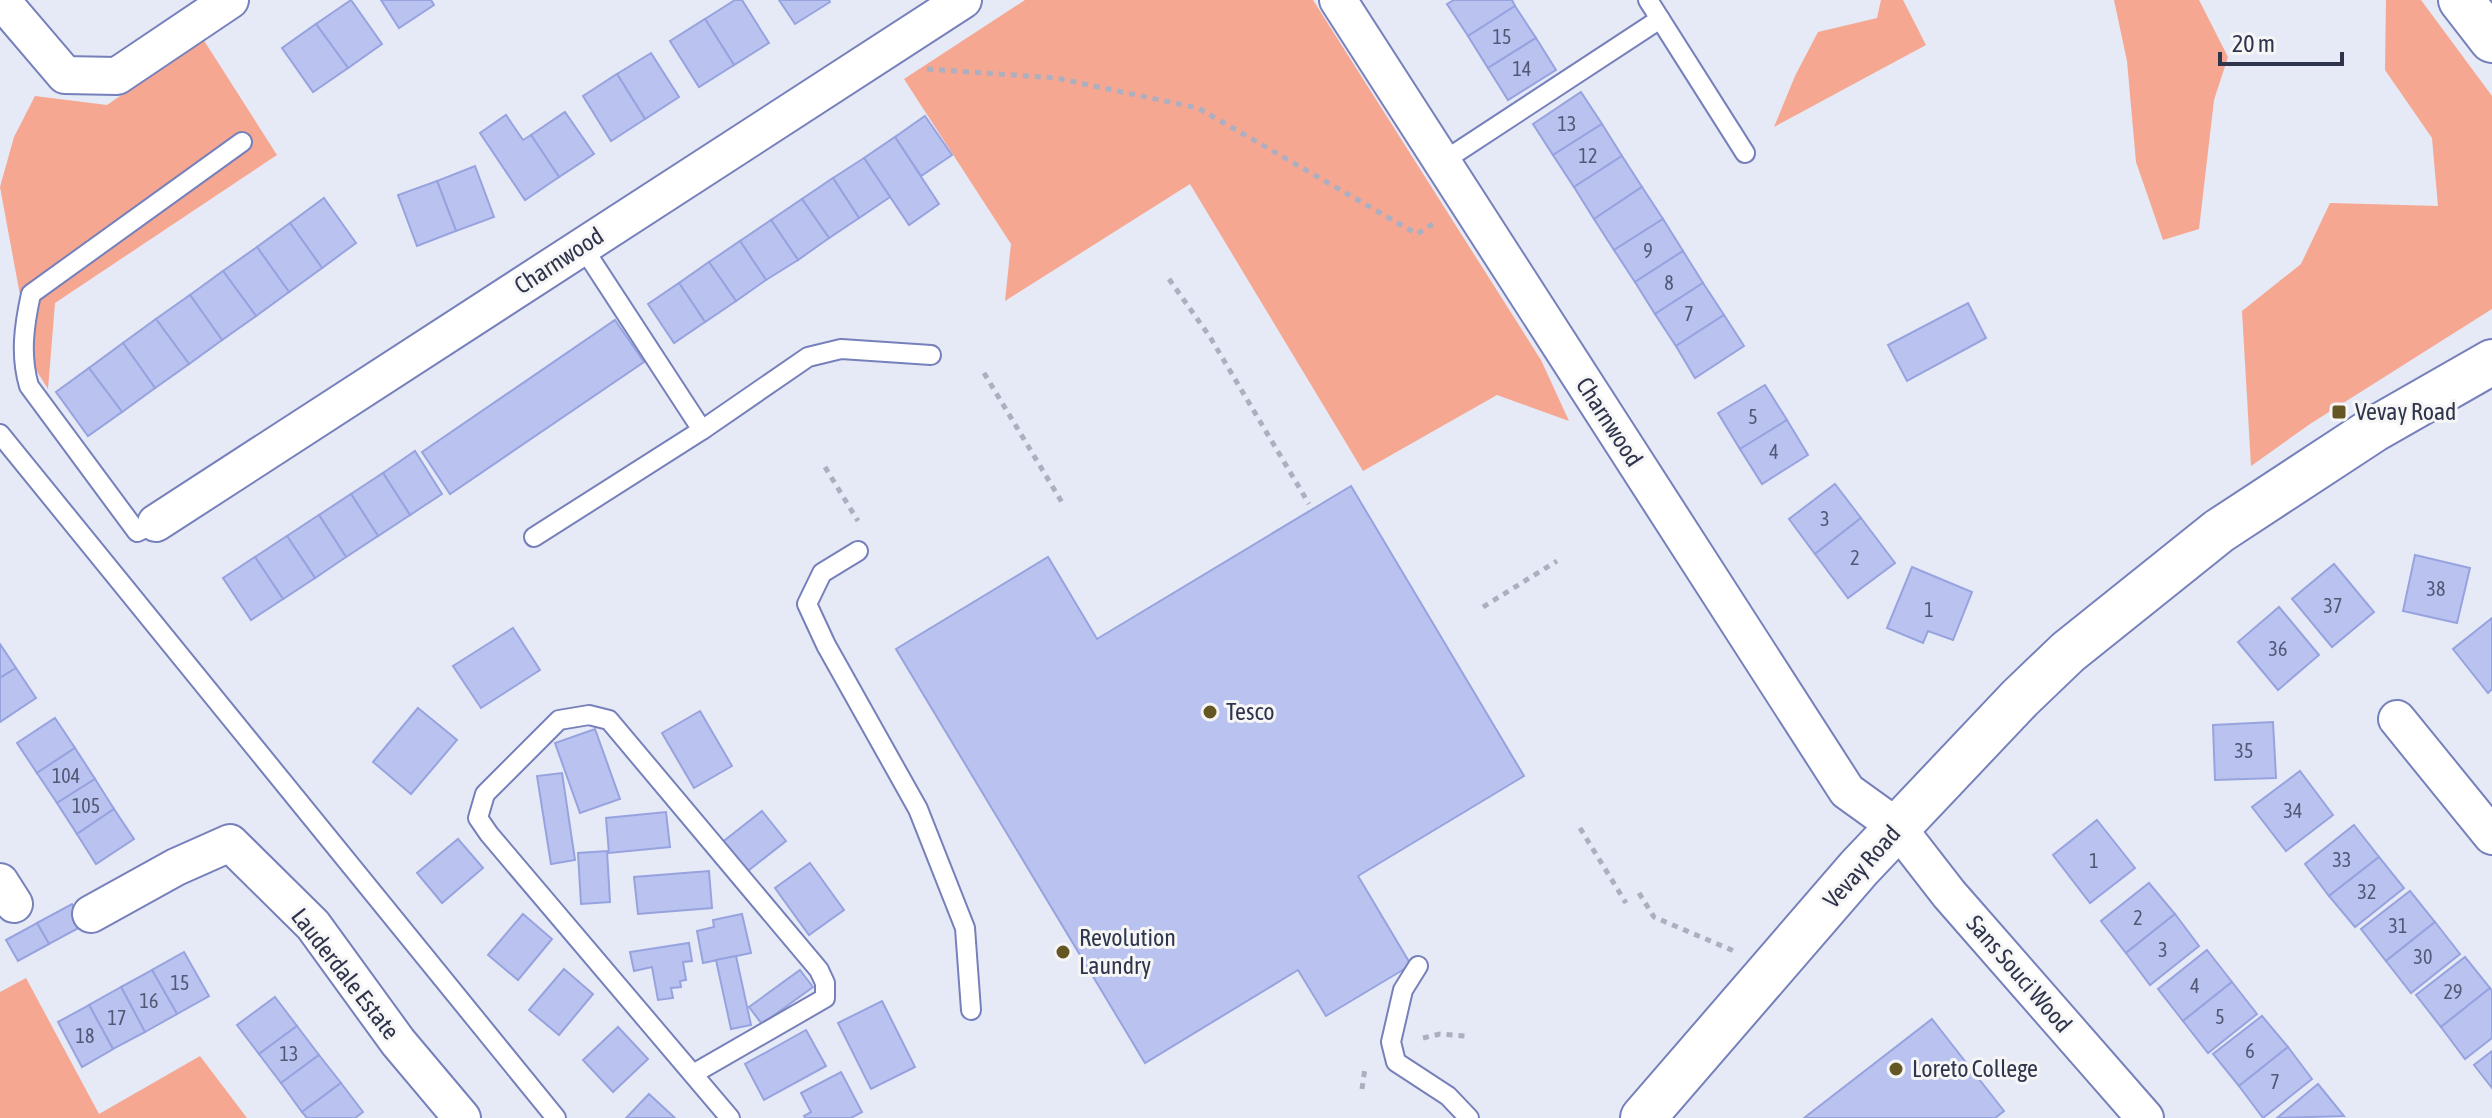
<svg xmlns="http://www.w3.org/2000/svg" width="2492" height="1118" viewBox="0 0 2492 1118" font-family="'Asap Condensed',sans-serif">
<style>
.green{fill:#f5a791}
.building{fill:#bac3f0;stroke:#97a3df;stroke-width:2}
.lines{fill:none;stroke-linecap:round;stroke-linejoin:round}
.service-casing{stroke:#7680bb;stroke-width:22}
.minor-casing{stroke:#7680bb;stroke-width:40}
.tertiary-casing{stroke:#7680bb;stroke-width:48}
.secondary-casing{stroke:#7680bb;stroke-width:48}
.path{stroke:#acafc0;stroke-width:5;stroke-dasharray:6 6;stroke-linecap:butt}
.service{stroke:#fff;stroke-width:18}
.minor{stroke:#fff;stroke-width:36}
.tertiary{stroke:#fff;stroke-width:44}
.secondary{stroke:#fff;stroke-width:44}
.poi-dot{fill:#645724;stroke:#f6f6f6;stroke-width:3}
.labels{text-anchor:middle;stroke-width:6;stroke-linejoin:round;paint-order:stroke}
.number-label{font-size:20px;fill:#525876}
.street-label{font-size:24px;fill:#2f344d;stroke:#f6f6f6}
.poi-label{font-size:24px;fill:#2f344d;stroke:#f6f6f6;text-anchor:start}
</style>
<rect width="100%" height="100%" fill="#e6e9f6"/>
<g class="green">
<polygon points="1025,0 1313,0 1541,360 1569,421 1497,395 1363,471 1190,184 1005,301 1011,244 904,79"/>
<polygon points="1881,0 1903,0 1926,45 1774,127 1795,76 1818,32 1877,18"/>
<polygon points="2114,0 2199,0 2228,57 2214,100 2199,229 2163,240 2136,162 2127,61"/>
<polygon points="2386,0 2421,0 2492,96 2492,309 2310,424 2251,466 2242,311 2301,264 2330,203 2438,206 2432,138 2385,70"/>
<polygon points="203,39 277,155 55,303 48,389 16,338 20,295 0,187 14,137 35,96 107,105"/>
<polygon points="26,978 99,1114 200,1056 247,1118 0,1118 0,992"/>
</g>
<g class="building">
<polygon points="351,0 382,44 348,68 316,24"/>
<polygon points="381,0 431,0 434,5 399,28"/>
<polygon points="735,0 742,0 769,43 734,65 705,19"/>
<polygon points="779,0 829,0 830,2 795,24"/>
<polygon points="1454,0 1512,0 1515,6 1468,36 1447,4"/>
<polygon points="1515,6 1536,38 1488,68 1468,36"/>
<polygon points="705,19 734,65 699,87 670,41"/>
<polygon points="316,24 348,68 313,92 282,48"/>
<polygon points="1536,38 1556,70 1508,100 1488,68"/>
<polygon points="651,53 679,97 645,119 617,74"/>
<polygon points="617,74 645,119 611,141 583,96"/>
<polygon points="1581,92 1602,124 1553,155 1533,124"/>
<polygon points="565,112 594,154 559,177 531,135"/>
<polygon points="506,115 523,140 531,135 559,177 525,200 480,133"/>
<polygon points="925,116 952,155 921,176 895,137"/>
<polygon points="1602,124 1622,156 1574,187 1553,155"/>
<polygon points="895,137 939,204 909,225 864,158"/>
<polygon points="1622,156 1642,187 1594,219 1574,187"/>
<polygon points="864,158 890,197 859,218 833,178"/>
<polygon points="475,166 494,217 456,231 437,181"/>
<polygon points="833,178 859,218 829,238 802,199"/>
<polygon points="437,181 456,231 417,246 398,195"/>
<polygon points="1642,187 1663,219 1614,250 1594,219"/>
<polygon points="324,198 356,243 322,268 290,223"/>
<polygon points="802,199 829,238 798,260 771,220"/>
<polygon points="1663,219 1683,251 1635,282 1614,250"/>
<polygon points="771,220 798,260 766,280 740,241"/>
<polygon points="290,223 322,268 289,292 257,247"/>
<polygon points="740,241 766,280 736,301 709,262"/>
<polygon points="257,247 289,292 256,316 223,271"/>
<polygon points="1683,251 1703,283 1655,314 1635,282"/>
<polygon points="709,262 736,301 705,322 679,283"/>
<polygon points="223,271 256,316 222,340 190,295"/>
<polygon points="679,283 705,322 674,343 648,304"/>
<polygon points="1703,283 1724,315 1676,346 1655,314"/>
<polygon points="190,295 222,340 189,364 156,319"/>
<polygon points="1968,303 1986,338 1907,381 1888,345"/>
<polygon points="1724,315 1744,346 1695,378 1676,346"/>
<polygon points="156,319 189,364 155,388 123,343"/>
<polygon points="615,320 644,362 450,494 422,452"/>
<polygon points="123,343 155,388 122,412 89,368"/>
<polygon points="89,368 122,412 88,436 56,392"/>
<polygon points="1765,385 1787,420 1740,449 1718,413"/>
<polygon points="1787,420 1808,455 1762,484 1740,449"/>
<polygon points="415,451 442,494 410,515 383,473"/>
<polygon points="383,473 410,515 378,536 351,494"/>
<polygon points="1835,484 1861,518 1815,554 1789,519"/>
<polygon points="1351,486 1524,776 1358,876 1411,965 1326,1016 1298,970 1145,1063 896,649 1048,557 1097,639"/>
<polygon points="351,494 378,536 346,557 319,515"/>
<polygon points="319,515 346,557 315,578 287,536"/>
<polygon points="1861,518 1895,563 1848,598 1815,554"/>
<polygon points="287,536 315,578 283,599 255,557"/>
<polygon points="2415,555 2470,568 2457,623 2403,611"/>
<polygon points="255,557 283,599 251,620 223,578"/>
<polygon points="2334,564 2374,612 2332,647 2292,599"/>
<polygon points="1912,567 1972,592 1953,640 1928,631 1923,643 1887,628"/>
<polygon points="2279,607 2319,655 2278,690 2238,642"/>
<polygon points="2492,618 2492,689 2488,693 2453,649"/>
<polygon points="513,628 540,670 481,708 453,666"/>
<polygon points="0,644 16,668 0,678"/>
<polygon points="16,668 36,698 0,722 0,678"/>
<polygon points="418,708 457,740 411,794 373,762"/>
<polygon points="700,711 732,766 694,788 662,733"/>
<polygon points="55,718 75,748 37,773 17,743"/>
<polygon points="2273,722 2276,778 2215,780 2213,725"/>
<polygon points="595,729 620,799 580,813 555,743"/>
<polygon points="75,748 95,779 57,803 37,773"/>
<polygon points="2300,771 2333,815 2286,851 2252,807"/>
<polygon points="562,773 575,860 551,864 537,776"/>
<polygon points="95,779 114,809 77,834 57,803"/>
<polygon points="114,809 134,839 96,864 77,834"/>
<polygon points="762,811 786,841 744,874 720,844"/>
<polygon points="666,812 670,847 609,853 606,818"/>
<polygon points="2097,820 2135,868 2090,903 2053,855"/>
<polygon points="2354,825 2379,857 2329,896 2305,864"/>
<polygon points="458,839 483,868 442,903 417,873"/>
<polygon points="607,851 610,902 581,904 578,853"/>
<polygon points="2379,857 2404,888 2355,927 2329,896"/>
<polygon points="810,863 844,910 809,935 775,888"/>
<polygon points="709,871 712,908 638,914 634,877"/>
<polygon points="2149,883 2175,914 2126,953 2101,921"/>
<polygon points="2410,891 2435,922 2386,961 2361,929"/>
<polygon points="72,904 84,925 49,944 37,923"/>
<polygon points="523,914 552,939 518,980 488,955"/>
<polygon points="742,914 751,953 703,963 697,931 714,927 713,920"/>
<polygon points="2175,914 2199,946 2150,985 2126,953"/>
<polygon points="2435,922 2460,954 2411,993 2386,961"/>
<polygon points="37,923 49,944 18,961 6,940"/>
<polygon points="689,943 692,961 683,962 686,980 680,981 681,987 671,988 673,998 658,1000 652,967 634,971 630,952"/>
<polygon points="2207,950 2232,982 2183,1021 2158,989"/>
<polygon points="184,952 209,996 177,1014 152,970"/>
<polygon points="736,956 751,1025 731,1029 716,960"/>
<polygon points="2465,957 2490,988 2441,1027 2416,995"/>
<polygon points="564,969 593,994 559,1035 529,1010"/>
<polygon points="152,970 177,1014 145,1032 121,987"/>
<polygon points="800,970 813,987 762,1024 749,1007"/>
<polygon points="2232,982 2257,1014 2208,1053 2183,1021"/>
<polygon points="121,987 145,1032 113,1049 89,1005"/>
<polygon points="2490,988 2492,991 2492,1038 2465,1059 2441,1027"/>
<polygon points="275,997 297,1026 259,1054 237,1025"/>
<polygon points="882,1001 915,1067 871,1089 838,1023"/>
<polygon points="89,1005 113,1049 82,1067 58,1022"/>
<polygon points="2262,1016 2288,1047 2239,1086 2213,1054"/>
<polygon points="1932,1019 2004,1111 1995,1118 1804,1118"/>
<polygon points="297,1026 319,1055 281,1083 259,1054"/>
<polygon points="618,1027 648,1059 613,1092 583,1060"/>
<polygon points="806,1030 826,1066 764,1100 745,1064"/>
<polygon points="2288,1047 2312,1079 2263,1118 2239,1086"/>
<polygon points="2492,1051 2492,1088 2474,1065"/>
<polygon points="319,1055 341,1083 302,1112 281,1083"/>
<polygon points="841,1072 862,1112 851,1118 805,1118 804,1116 811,1112 801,1093"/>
<polygon points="341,1083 363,1112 355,1118 307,1118 302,1112"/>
<polygon points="2318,1084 2344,1116 2277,1118"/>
<polygon points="649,1094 675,1118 626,1118"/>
</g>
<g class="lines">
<g class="service-casing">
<g id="service">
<polyline points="1648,0 1745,153"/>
<polyline points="1442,162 1660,19"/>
<polyline points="582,246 702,430"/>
<polyline points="0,434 556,1118"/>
<path d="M156,523L137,532L29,386C20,355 24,326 31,294L242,142"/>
<polyline points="534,537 702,430 808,357 841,349 931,355"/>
<polyline points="858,551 822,573 807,604 826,645 918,809 965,928 971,1010"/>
<polyline points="1418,966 1403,990 1391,1042 1396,1062 1448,1096 1469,1118"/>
<polyline points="693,1074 825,998 825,983 819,970 609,720 589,715 559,720 485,794 478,818 489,834 730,1118"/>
</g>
</g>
<g class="minor-casing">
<g id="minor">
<polyline points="1,0 65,75 117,76 230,0"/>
<polyline points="1338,0 1847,791 1897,827 1949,894 2145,1118"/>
<polyline points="156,523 963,0"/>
<polyline points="2397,719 2492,836"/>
<polyline points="0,882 14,904"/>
<polyline points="91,914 176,867 230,843 313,925 398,1042 462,1118"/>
</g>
</g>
<g class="tertiary-casing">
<polyline id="tertiary" points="2461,0 2492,40"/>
</g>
<g class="secondary-casing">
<polyline id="secondary" points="1643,1118 1859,868 2020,698 2068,652 2219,531 2373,430 2492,362"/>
</g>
<g class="path">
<polyline points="927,69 1056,78 1198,108 1417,234 1436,222"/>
<polyline points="1169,279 1210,337 1309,504"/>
<polyline points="984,373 1063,504"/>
<polyline points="825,467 858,521"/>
<polyline points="1483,607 1557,561"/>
<polyline points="1580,828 1626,903"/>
<polyline points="1639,893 1654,917 1734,951"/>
<polyline points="1423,1038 1440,1034 1465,1036"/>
<polyline points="1362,1089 1365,1068"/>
</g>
<use href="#service" class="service"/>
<use href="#minor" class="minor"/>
<use href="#tertiary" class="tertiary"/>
<use href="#secondary" class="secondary"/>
</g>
<g class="poi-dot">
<rect x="2331" y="404" width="16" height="16" rx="4"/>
<circle cx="1210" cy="712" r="8"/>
<circle cx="1063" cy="952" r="8"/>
<circle cx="1896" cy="1069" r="8"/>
</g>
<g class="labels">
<g class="number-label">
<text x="1502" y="44">15</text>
<text x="1522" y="76">14</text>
<text x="1567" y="131">13</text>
<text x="1588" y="163">12</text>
<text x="1648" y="258">9</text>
<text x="1669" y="290">8</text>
<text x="1689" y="321">7</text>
<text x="1753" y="424">5</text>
<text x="1774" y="459">4</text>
<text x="1825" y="526">3</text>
<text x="1855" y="565">2</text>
<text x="2436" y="596">38</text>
<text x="2333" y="613">37</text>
<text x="1929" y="617">1</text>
<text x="2278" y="656">36</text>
<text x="2244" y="758">35</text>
<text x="66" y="783">104</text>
<text x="86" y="813">105</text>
<text x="2293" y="818">34</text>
<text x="2342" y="867">33</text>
<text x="2094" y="868">1</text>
<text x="2367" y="899">32</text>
<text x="2138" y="925">2</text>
<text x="2398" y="933">31</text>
<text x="2163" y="957">3</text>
<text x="2423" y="964">30</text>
<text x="180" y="990">15</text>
<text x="2195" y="993">4</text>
<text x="2453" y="999">29</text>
<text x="149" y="1008">16</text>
<text x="2220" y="1024">5</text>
<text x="117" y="1025">17</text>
<text x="85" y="1043">18</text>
<text x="2250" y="1058">6</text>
<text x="289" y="1061">13</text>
<text x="2275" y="1089">7</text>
</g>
<g class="street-label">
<text transform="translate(559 261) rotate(-33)" y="8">Charnwood</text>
<text transform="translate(1609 422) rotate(57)" y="8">Charnwood</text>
<text transform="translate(1862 867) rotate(-48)" y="8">Vevay Road</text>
<text transform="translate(345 974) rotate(52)" y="8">Lauderdale Estate</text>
<text transform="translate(2019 974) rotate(49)" y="8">Sans Souci Wood</text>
</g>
<g class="poi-label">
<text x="2355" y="420">Vevay Road</text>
<text x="1226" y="720">Tesco</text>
<text x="1079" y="946">Revolution<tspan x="1079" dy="28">Laundry</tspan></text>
<text x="1912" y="1077">Loreto College</text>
</g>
</g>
<path d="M2220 52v12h122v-12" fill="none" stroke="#2f344d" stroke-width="4"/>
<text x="2232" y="52" font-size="24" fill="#2f344d" stroke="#f6f6f6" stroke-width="6" paint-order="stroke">20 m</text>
</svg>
